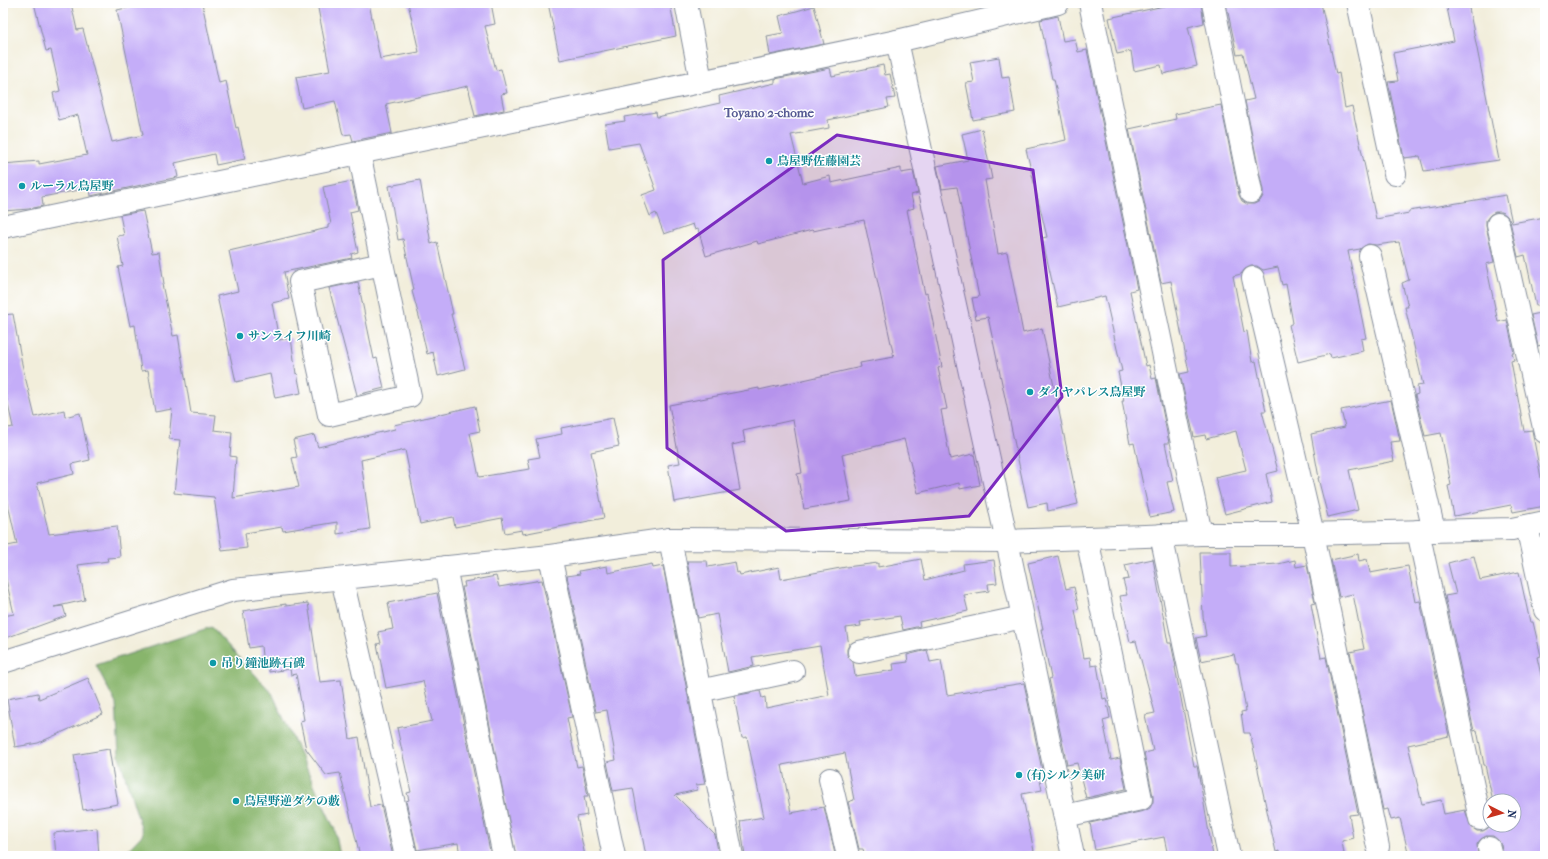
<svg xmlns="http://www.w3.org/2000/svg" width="1548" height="859" viewBox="0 0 1548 859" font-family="'IM FELL French Canon','Noto Serif JP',serif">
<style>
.forest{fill:#88b56c;stroke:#527265}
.building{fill:#c4adf8}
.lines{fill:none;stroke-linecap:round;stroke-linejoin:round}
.street-casing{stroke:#868e9c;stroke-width:24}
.street{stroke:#fff;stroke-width:22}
.marked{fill:#7b2cbf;fill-opacity:0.2;stroke:#7b2cbf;stroke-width:3;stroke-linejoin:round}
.culture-dot{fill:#0f9aa8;stroke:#fff;stroke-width:1.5}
.labels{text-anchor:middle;stroke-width:3;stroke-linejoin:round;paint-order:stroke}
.culture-label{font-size:12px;font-weight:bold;fill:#0d838f;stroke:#fff;text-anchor:start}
.neighbourhood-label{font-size:13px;font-weight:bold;fill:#565b94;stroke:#fff}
</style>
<rect width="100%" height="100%" fill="#fff"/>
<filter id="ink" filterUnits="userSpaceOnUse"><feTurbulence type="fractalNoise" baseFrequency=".025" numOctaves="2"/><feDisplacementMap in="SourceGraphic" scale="8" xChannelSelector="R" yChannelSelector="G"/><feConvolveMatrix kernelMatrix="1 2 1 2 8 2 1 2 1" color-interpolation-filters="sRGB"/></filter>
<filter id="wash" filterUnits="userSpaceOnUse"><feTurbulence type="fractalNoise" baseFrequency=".012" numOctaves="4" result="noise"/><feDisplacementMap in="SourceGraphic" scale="16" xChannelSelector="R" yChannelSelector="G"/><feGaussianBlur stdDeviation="0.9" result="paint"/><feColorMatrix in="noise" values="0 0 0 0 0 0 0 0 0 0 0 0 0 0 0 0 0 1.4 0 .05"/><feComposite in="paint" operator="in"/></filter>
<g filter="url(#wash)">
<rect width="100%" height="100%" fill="#f2eedb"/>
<polygon class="forest" points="211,627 272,693 335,830 340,856 122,856 143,834 119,756 116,704 96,665"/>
<g id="blocks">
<g class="building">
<polygon points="34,3 71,3 77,30 83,29 112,142 143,135 117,10 150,3 202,3 219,83 226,81 236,128 238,127 245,159 216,165 214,154 175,163 178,177 91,196 90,188 42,197 43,206 29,209 3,211 3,164 39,161 39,164 87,155 78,115 59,120 53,93 60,91 51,50 46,51"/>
<polygon points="317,3 369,3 380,59 419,52 408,3 491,3 495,24 485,26 496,70 501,69 507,93 501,94 504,110 475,116 468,86 386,104 392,133 353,141 351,134 343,135 335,101 302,108 296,77 330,71"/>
<polygon points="548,3 670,3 676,36 560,60"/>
<polygon points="1178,3 1201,3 1204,23 1188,27 1197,66 1163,74 1161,65 1134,71 1131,51 1117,54 1109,18"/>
<polygon points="1226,3 1321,3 1336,74 1339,73 1345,108 1352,106 1376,219 1409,213 1409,211 1506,195 1512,223 1545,217 1545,305 1536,306 1525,255 1518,257 1510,221 1507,216 1502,212 1495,212 1490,215 1486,220 1486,226 1494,262 1486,264 1498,322 1507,320 1514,353 1512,353 1514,360 1511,361 1524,431 1532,430 1545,499 1545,506 1513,512 1511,505 1454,516 1448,486 1451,485 1441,433 1425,436 1415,395 1418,394 1417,386 1423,385 1405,307 1408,307 1402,283 1409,280 1399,242 1376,245 1368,244 1360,249 1348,251 1366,338 1361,339 1363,351 1331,358 1330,354 1298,362 1289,325 1293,323 1286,284 1282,285 1278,267 1263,270 1257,266 1251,266 1245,269 1241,274 1233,276 1244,332 1247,331 1252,362 1256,361 1266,411 1262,411 1278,471 1266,474 1272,502 1225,514 1215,477 1246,470 1236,431 1206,439 1205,435 1194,437 1180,374 1189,372 1171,281 1161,283 1129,129 1176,119 1175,114 1221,105 1239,195 1242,201 1247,204 1254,204 1260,201 1263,196 1263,190 1245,101 1254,99 1243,54 1237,55"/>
<polygon points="1446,3 1468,3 1499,160 1424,171 1420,156 1404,158 1388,82 1398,81 1393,53 1454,41"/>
<polygon points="814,6 824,44 770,55 767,36 783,33 779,16"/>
<polygon points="1058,16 1063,41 1075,39 1078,52 1087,50 1137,289 1130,291 1146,366 1149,365 1152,379 1156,378 1169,443 1165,443 1173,481 1167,482 1174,512 1150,517 1134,443 1130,444 1122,401 1124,401 1118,372 1122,371 1105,296 1058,307 1042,238 1047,237 1026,149 1066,140 1054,79 1052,79 1040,20"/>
<polygon points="999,57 1002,78 1009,77 1015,112 973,120 966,83 974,82 970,62"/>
<polygon points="883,65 885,75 890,74 895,98 887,99 889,107 828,120 829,128 791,135 803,183 830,176 831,183 901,168 901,173 913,171 918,193 911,195 914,208 907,210 925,294 927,293 942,367 938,368 947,409 941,410 950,459 974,454 980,485 960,489 959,483 918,493 904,439 842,455 851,501 804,509 797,474 802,473 793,420 743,431 745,442 732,445 740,490 674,502 668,465 680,463 669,405 759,388 759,390 861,367 860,363 894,357 864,220 813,231 812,230 758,244 757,241 706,256 698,229 695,230 693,224 664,234 656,213 650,216 642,195 656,190 639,143 609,148 605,124 625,121 624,117 656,112 657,117 720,103 719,96 775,83 775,79 830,68 832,76"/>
<polygon points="982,129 992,179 985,180 998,254 1007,252 1023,333 1042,328 1078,504 1048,511 1047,503 1028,507 988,317 976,319 972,298 979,297 957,187 942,189 937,166 968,160 962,134"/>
<polygon points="420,180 431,244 437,242 453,314 451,314 465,369 438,376 433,352 427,354 422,332 423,331 412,291 414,290 403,239 398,240 389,186"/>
<polygon points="352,181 358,210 350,212 358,252 351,254 352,258 284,272 289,299 272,303 279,340 291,338 296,374 297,373 301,393 275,398 270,374 236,382 217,296 238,291 229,251 328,228 328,225 331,224 323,187"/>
<polygon points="143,211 152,253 159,252 164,284 162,284 173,336 178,335 191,413 216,415 214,430 232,432 230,456 236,457 233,498 299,487 292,458 297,457 293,440 314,435 318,447 395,429 394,425 475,406 480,431 470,433 479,477 530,469 528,459 540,457 536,439 562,434 561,428 613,418 619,446 591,452 604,518 523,534 522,530 505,533 502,518 455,527 453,517 420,524 405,450 361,460 370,529 337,534 337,522 283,531 282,527 245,533 247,548 222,551 214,497 174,493 180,440 169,439 172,409 155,412 148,370 141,371 135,325 130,326 118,267 123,266 117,236 124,235 120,215"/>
<polygon points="358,282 374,359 377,358 384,388 357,395 329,288"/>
<polygon points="1545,312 1545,344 1538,346 1531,315"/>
<polygon points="13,314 22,364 35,417 64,410 65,417 80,413 90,460 72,464 74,474 37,483 49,534 117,526 120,557 107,558 108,561 78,565 85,600 54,607 63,606 66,616 3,639 3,616 14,614 5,575 3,576 3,547 17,544 3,482 3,429 13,427 3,382 3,315"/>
<polygon points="1391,400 1400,441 1390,442 1394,461 1349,470 1358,510 1328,517 1318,478 1319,478 1311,434 1345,427 1341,410"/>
<polygon points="1200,552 1231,552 1231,567 1278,564 1295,560 1296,567 1307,565 1315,603 1311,604 1321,658 1326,657 1358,814 1349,815 1353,838 1342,841 1344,854 1333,856 1280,856 1279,851 1276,852 1250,733 1244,733 1241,712 1246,711 1238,663 1236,663 1234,654 1201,661 1196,638 1206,636 1203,616"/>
<polygon points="1358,554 1359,561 1367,559 1370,573 1408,566 1415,602 1420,601 1449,736 1408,745 1422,804 1441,800 1444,814 1465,810 1471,827 1477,831 1483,831 1488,828 1491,825 1514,825 1514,801 1493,801 1485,765 1484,765 1477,730 1474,731 1445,596 1456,594 1448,563 1474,556 1480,580 1519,572 1530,622 1533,622 1541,656 1537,657 1545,693 1545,856 1503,856 1501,845 1498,840 1493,836 1486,836 1481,839 1477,844 1478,856 1409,856 1400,818 1391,820 1388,809 1383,810 1350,652 1364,649 1353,594 1339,597 1331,560"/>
<polygon points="1058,556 1066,589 1074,587 1079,609 1075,610 1084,658 1090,657 1091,666 1097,665 1103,699 1106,698 1110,718 1103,720 1111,760 1120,758 1126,789 1086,798 1077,763 1067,765 1049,679 1051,678 1041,629 1043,629 1028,563"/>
<polygon points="921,559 925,580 964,570 963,564 994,560 997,583 988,584 989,591 964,595 968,611 919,622 920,626 903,630 900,616 860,622 861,626 846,628 849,645 847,649 847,655 853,662 855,676 894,670 893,664 908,662 907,655 927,650 930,662 941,660 947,695 1024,683 1042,770 1038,771 1042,790 1022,794 1034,851 1008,856 865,856 863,849 859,849 848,802 854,800 845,753 782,765 791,813 824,807 835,854 826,856 745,856 740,821 764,817 747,737 742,738 734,696 760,691 762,698 765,697 766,708 829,695 820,646 752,657 754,666 728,672 717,614 698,618 687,561 707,561 708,567 735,562 737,573 739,572 740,575 779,567 781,579 846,567 878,563 878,567"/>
<polygon points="1153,559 1168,643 1171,643 1176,667 1175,667 1194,766 1197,766 1203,798 1213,856 1168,856 1164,837 1095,850 1090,823 1144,811 1150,808 1153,802 1153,796 1144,753 1153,751 1145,715 1155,713 1136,641 1130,642 1120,596 1127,595 1123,580 1129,579 1125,565"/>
<polygon points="652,564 653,568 663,566 705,784 696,785 697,790 675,795 715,835 719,856 646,856 633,788 613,791 607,762 616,760 607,710 596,712 567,576 580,574 579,571 607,566 608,573"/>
<polygon points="496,576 499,587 542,580 572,717 567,718 577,767 582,766 588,796 584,796 587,815 577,817 585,856 516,856 462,587 465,587 464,582"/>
<polygon points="437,593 491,856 460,856 458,843 417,850 406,801 409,800 407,793 411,792 397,728 432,721 423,681 386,688 377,644 381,643 378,632 393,629 388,603"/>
<polygon points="308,603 320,682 341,680 350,739 359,737 370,807 381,805 393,856 360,856 340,773 326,775 306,749 300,721 304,720 296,674 291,675 290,669 269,672 269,665 263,666 261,646 249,648 243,611 286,604 286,606"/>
<polygon points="88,678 103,714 38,743 15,747 7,699 38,693 39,699"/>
<polygon points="109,749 118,804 83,810 74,755"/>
<polygon points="97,828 99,856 56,856 54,833"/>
</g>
</g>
</g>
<g filter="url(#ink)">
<use href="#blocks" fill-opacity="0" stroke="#868e9c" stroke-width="1"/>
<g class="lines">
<g class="street-casing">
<g id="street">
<polyline points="686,3 701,81"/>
<polyline points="1090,3 1201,534"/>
<polyline points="1213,3 1251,192"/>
<polyline points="1358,3 1395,174"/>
<polyline points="897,41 1007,541 1073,856"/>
<polyline points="359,153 410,396 329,415 300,282 382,264"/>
<polyline points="1498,224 1545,432"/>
<polyline points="3,227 897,41 1058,3"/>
<polyline points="1370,256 1434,531"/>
<polyline points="1253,278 1313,534 1378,847"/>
<polyline points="1527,526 1545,610"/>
<polyline points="1418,531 1480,819"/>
<polyline points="1161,535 1229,856"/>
<polyline points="670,539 732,856"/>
<polyline points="550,556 614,856"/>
<polyline points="445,567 504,856"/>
<polyline points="342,579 406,856"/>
<polyline points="859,652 1023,617"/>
<polyline points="3,662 233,590 550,556 670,539 1007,541 1201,534 1304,534 1512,529 1545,522"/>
<polyline points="699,691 793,671"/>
<polyline points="830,779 848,856"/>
<polyline points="1065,816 1141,799 1087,538"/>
<polyline points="1489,848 1491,856"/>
</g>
</g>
<use href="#street" class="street"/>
</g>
</g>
<path class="marked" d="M837,135L1033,170L1062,397L969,516L786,531L667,448L663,260Z"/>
<g class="culture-dot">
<circle cx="769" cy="161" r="4"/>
<circle cx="22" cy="186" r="4"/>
<circle cx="240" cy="336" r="4"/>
<circle cx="1030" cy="392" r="4"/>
<circle cx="213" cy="663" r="4"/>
<circle cx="1019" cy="775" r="4"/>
<circle cx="236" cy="801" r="4"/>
</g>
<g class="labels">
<g class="culture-label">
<text x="777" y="165">鳥屋野佐藤園芸</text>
<text x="30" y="190">ルーラル鳥屋野</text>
<text x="248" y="340">サンライフ川崎</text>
<text x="1038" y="396">ダイヤパレス鳥屋野</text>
<text x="221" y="667">吊り鐘池跡石碑</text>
<text x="1027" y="779">(有)シルク美研</text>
<text x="244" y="805">鳥屋野逆ダケの藪</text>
</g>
<g class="neighbourhood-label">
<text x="769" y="117">Toyano 2-chome</text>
</g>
</g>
<rect width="1548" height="859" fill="none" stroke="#fff" stroke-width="16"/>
<g transform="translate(1502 813) rotate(96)"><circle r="19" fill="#ffffff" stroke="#a4acbf"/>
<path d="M0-3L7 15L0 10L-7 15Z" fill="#c8321e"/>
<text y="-6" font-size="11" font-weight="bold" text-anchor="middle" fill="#1b2f5e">N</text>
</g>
</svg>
